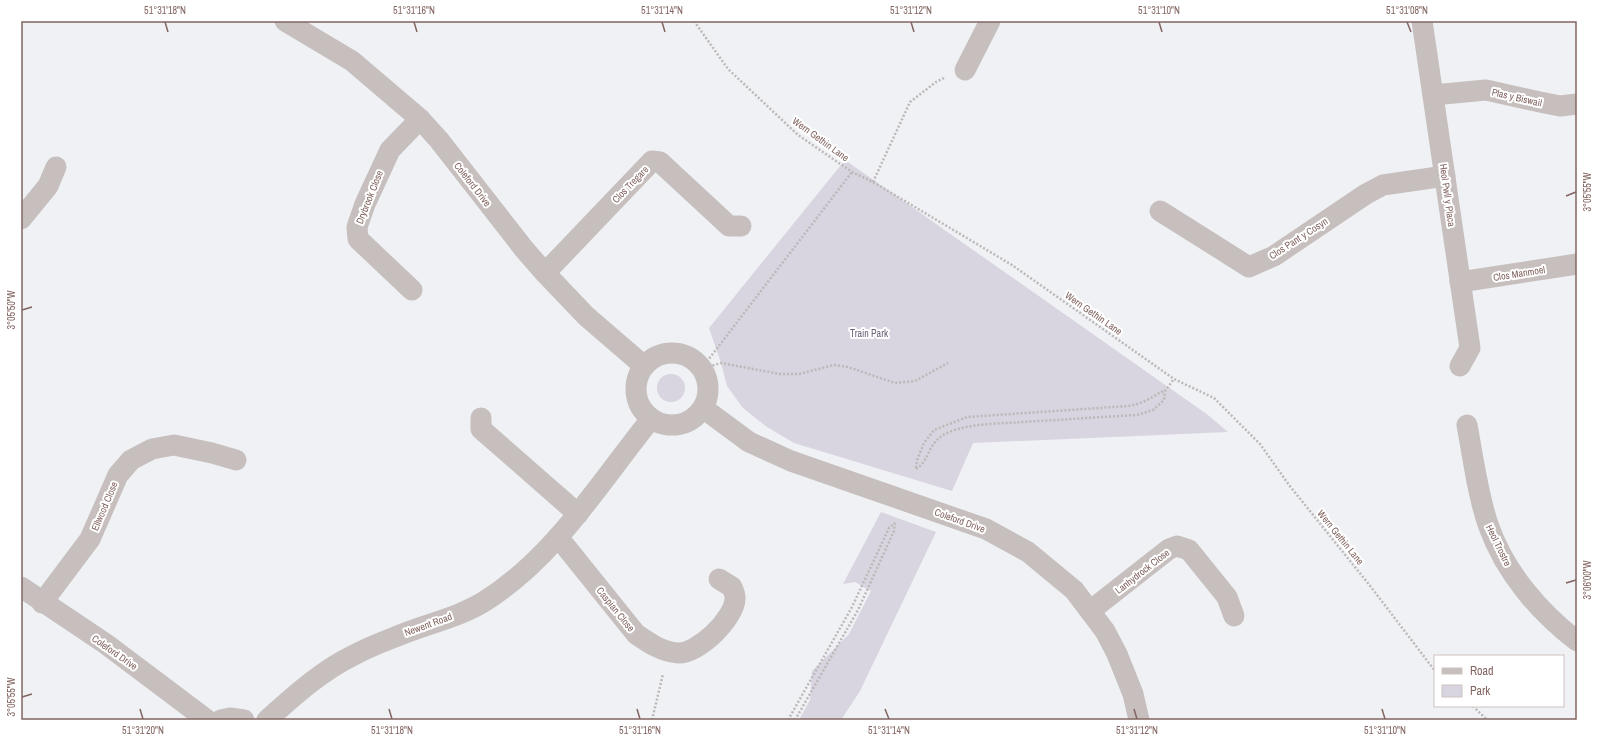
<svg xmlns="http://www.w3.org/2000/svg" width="1598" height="741" viewBox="0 0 1598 741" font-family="'Archivo Narrow',sans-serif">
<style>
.green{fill:#d8d5e0}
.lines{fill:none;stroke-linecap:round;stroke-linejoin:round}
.path{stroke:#bdb8b8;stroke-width:2.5;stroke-dasharray:2 2;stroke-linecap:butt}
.street{stroke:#c6bfbe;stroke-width:21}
.ticks{fill:none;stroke:#826561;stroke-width:1.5}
.labels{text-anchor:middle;stroke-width:4;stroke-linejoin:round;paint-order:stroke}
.street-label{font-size:10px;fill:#826561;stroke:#fff}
.park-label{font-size:10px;fill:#6c6079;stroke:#fff}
.neatline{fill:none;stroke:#826561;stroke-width:1.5}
.ticks-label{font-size:10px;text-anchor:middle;fill:#826561}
</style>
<rect width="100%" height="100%" fill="#eff1f4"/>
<g class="green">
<polygon points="845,160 1208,415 1228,432 973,443 952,491 794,443 767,427 743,408 727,386 721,363 709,328"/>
<circle cx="671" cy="388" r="14"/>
<polygon points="881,512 936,532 860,691 841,720 799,720 810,700 812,671 849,634 871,591 855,582 843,584"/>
</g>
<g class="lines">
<g class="path">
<polyline points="694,21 728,69 798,135 852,172 873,182 1012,265 1174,379 1214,398 1260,444 1289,485 1371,587 1435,671"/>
<polyline points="873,182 910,102 936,82 944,78"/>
<polyline points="702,368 852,172"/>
<polyline points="701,369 721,363 780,374 799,374 834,365 848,367 895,383 915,381 948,363"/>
<path d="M916,468L917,460L924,443L934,430L967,417L1128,406C1135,405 1141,403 1147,400C1154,397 1157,393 1165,391"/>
<path d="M916,469C931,460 926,442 949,432C972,423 998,424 1021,422C1060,420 1098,417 1137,415L1153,410L1164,400L1165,391L1174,379"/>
<polyline points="1473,706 1487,720"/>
<polyline points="652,720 663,674"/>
<polyline points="788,720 852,607 889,528 895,523"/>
<polyline points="795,720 858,610 894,531 895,523"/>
</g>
<g class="street">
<polyline points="285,21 352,61 420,119 439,140 524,249 545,273 586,316 644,366"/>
<polyline points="1422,21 1470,348 1460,366"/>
<polyline points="965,70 990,21"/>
<polyline points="1433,95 1486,90 1540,102 1560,106 1577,104"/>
<polyline points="1160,211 1249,267 1274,256 1366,194 1383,185 1445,176"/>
<polyline points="21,219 48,186 56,167"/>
<polyline points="545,273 652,161 660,162 729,226 741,226"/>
<polyline points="1460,282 1577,264"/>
<polyline points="412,290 358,239 357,227 365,204 390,150 420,119"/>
<circle cx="672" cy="389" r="36"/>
<polyline points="703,408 749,442 791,461 986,529 1028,552 1074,590 1105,631 1117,654 1133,694 1139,720"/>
<polyline points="481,418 481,429 578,514"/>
<path d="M1467,425C1473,457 1478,497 1489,527C1505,572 1539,612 1577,641"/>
<path d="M558,537L636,634C649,643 662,652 678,653C698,654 734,619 735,599C736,596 733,590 732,587L719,579"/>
<polyline points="21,587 106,644 207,720"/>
<polyline points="42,603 90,539 118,475 131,460 152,449 174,445 212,453 236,460"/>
<polyline points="1090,611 1169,549 1177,546 1189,550 1227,597 1234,616"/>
<polyline points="221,720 230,718 244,720"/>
<path d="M267,720C294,696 321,671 354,655C367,648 382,642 395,637C425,624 458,618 485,601C555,557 600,482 651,419"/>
</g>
</g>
<path class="ticks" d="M165,22L168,32M414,22L417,32M662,22L665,32M911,22L914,32M1159,22L1162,32M1407,22L1411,32M1566,196L1576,192M22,310L32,307M1566,583L1576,580M22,697L32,694M140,709L143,719M389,709L392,719M637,709L640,719M885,709L889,719M1134,709L1137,719M1382,709L1385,719"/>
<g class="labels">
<g class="street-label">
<text transform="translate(1517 97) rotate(13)" y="4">Plas y Biswail</text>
<text transform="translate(821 139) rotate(36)" y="4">Wern Gethin Lane</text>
<text transform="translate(473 184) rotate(52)" y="4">Coleford Drive</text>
<text transform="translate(630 184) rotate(-46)" y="4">Clos Tregare</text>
<text transform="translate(1448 195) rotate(82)" y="4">Heol Pwll y Placa</text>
<text transform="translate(369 197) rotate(-68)" y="4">Drybrook Close</text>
<text transform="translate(1298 238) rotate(-33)" y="4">Clos Pant y Cosyn</text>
<text transform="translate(1519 273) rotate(-9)" y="4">Clos Manmoel</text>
<text transform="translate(1094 313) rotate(35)" y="4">Wern Gethin Lane</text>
<text transform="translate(104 506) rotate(-67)" y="4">Ellwood Close</text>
<text transform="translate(960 520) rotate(20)" y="4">Coleford Drive</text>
<text transform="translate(1341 537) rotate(51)" y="4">Wern Gethin Lane</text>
<text transform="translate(1499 545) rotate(64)" y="4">Heol Trostre</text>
<text transform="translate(1142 571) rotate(-38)" y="4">Lanhydrock Close</text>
<text transform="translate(616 609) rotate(51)" y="4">Caspian Close</text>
<text transform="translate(428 624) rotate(-20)" y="4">Newent Road</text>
<text transform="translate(115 652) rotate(35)" y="4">Coleford Drive</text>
</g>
<g class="park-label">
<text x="869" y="337">Train Park</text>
</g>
</g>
<rect width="1598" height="741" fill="none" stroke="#ffffff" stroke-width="44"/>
<rect x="1434" y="655" width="130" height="52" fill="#ffffff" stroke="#cdc1c0"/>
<rect x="1442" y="668" width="20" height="6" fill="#c6bfbe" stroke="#cdc1c0"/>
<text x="1470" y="675" font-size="12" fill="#826561">Road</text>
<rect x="1442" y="685" width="20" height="12" fill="#d8d5e0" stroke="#cdc1c0"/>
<text x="1470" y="695" font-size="12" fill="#826561">Park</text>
<rect x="22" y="22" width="1554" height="697" class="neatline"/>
<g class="ticks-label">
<text x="165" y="14">51°31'18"N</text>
<text x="414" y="14">51°31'16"N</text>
<text x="662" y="14">51°31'14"N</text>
<text x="911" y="14">51°31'12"N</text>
<text x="1159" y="14">51°31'10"N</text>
<text x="1407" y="14">51°31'08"N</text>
<text transform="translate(1587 192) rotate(-90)" y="4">3°05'55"W</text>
<text transform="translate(11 310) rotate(-90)" y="4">3°05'50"W</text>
<text transform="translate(1587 580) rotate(-90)" y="4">3°06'00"W</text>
<text transform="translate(11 697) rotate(-90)" y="4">3°05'55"W</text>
<text x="143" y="734">51°31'20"N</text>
<text x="392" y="734">51°31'18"N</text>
<text x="640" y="734">51°31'16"N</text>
<text x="889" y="734">51°31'14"N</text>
<text x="1137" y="734">51°31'12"N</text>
<text x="1385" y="734">51°31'10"N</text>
</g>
</svg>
